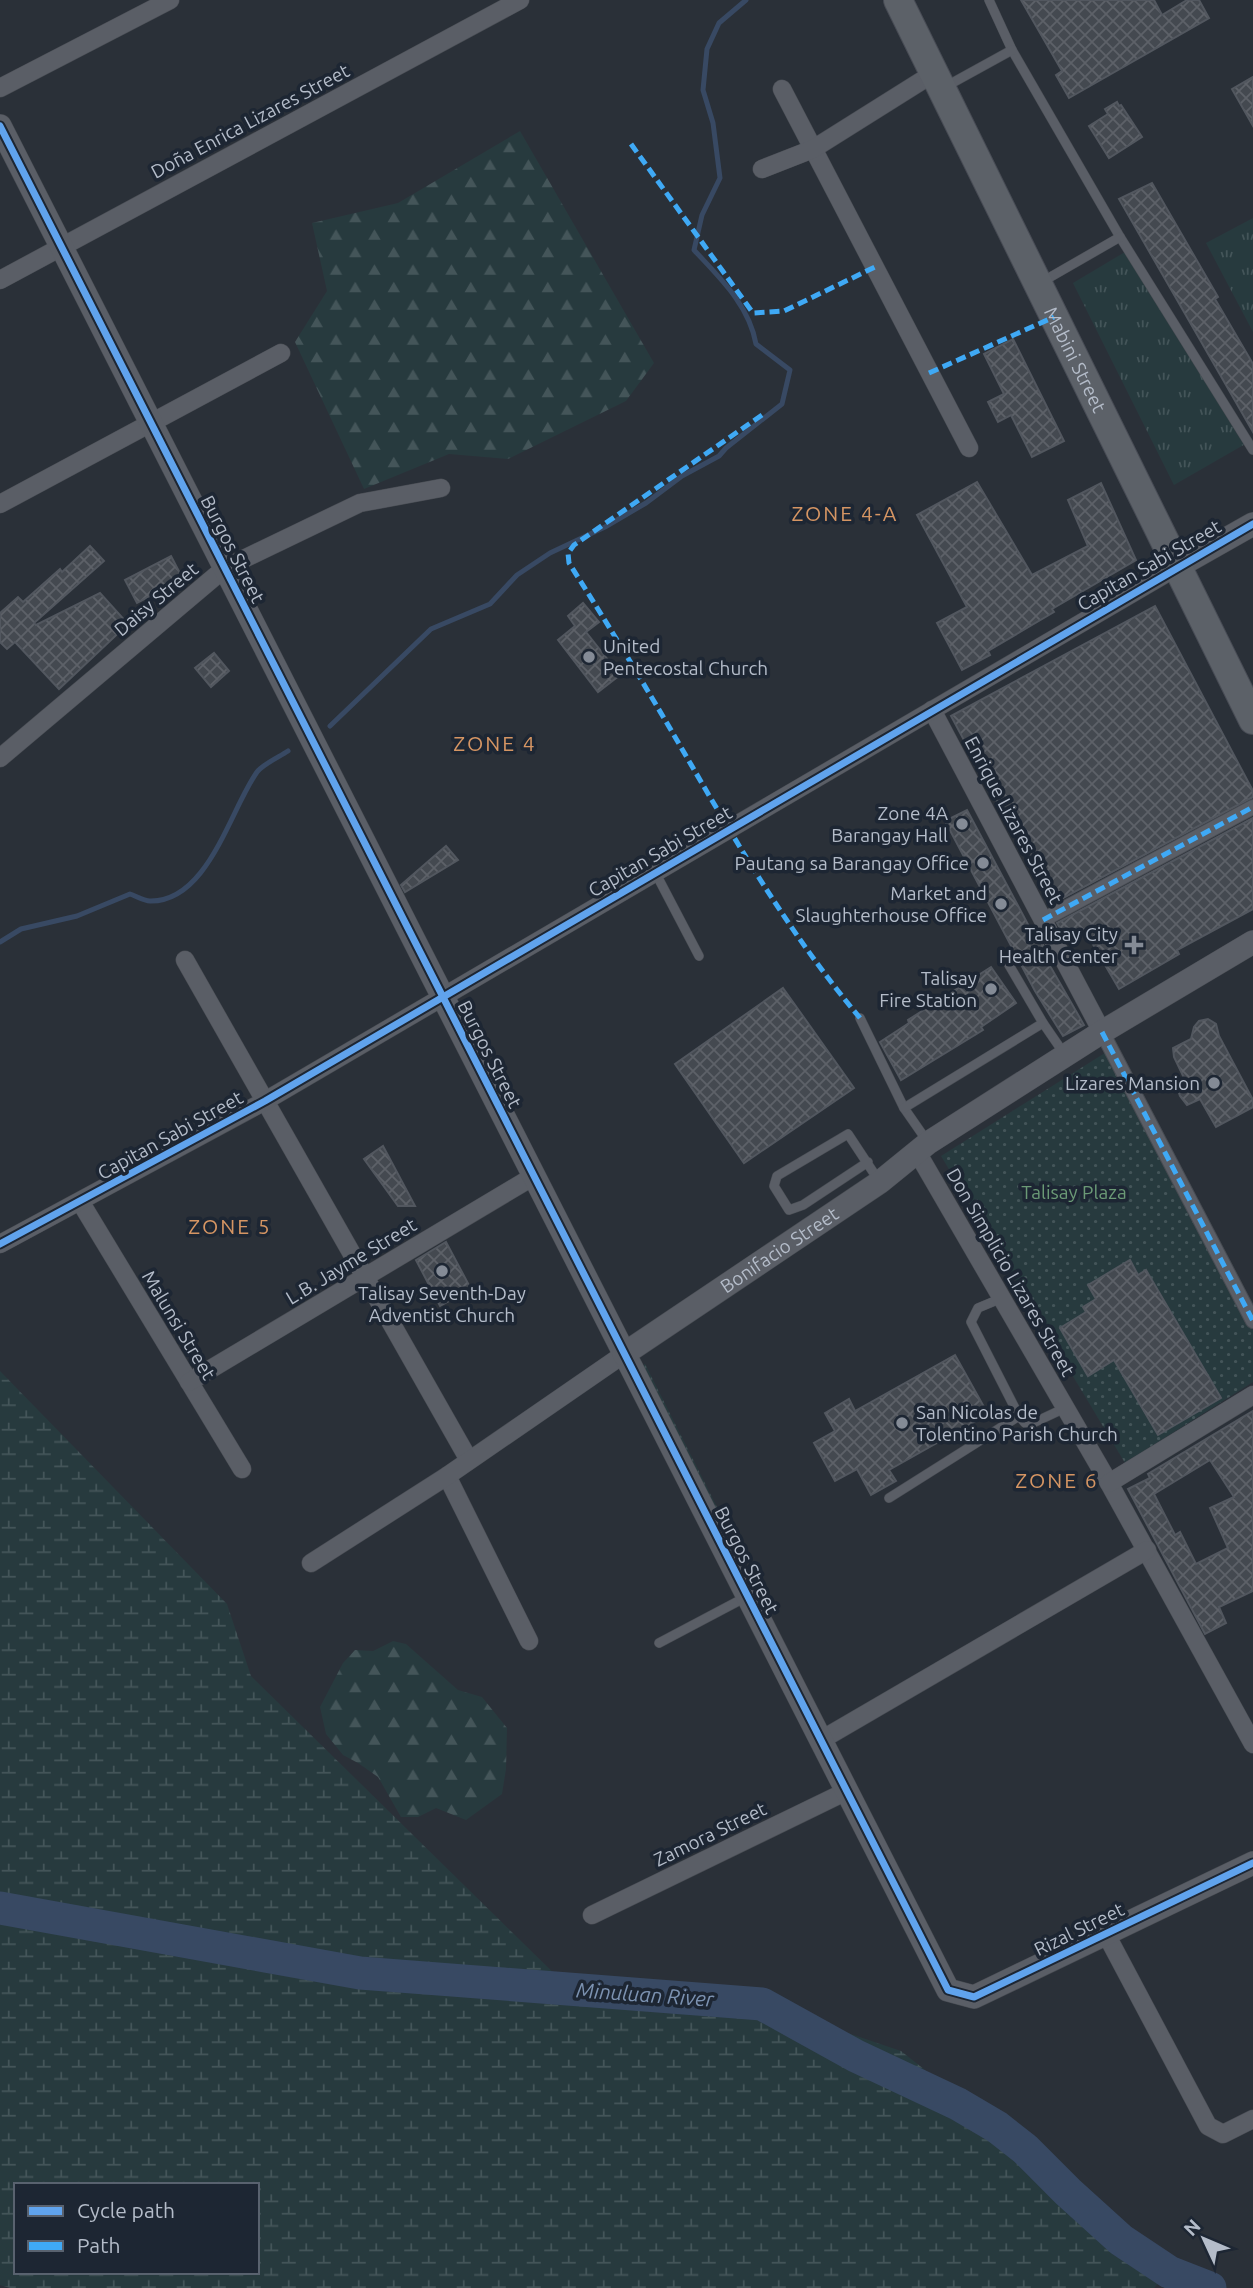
<svg xmlns="http://www.w3.org/2000/svg" width="1253" height="2288" viewBox="0 0 1253 2288" font-family="Ubuntu,sans-serif">
<style>
.grass{fill:url(#grass-tufts)}
.forest{fill:url(#forest-firs)}
.wetland{fill:url(#wetland-marsh);fill-rule:evenodd}
.park{fill:url(#park-dots)}
.garden{fill:url(#garden-furrows)}
.lines{fill:none;stroke-linecap:round;stroke-linejoin:round}
.stream{stroke:#384963;stroke-width:5}
.river{stroke:#384963;stroke-width:33}
.building{fill:url(#building-cross-hatch);stroke:#52575f;stroke-width:2;fill-rule:evenodd}
.service-casing{stroke:#484c53;stroke-width:10}
.pedestrian-casing{stroke:#484c53;stroke-width:16}
.minor-casing{stroke:#484c53;stroke-width:19}
.tertiary-casing{stroke:#484c53;stroke-width:24}
.primary-casing{stroke:#484c55;stroke-width:30}
.service{stroke:#5a5e66;stroke-width:9}
.pedestrian{stroke:#5a5e66;stroke-width:14}
.minor{stroke:#5a5e66;stroke-width:18}
.tertiary{stroke:#5a5e66;stroke-width:23}
.primary{stroke:#5c6168;stroke-width:28}
.quiet{stroke:#3fa9f5;stroke-width:5;stroke-dasharray:10 5;stroke-linecap:butt}
.cycleway-casing{stroke:#1d2633;stroke-width:11}
.cycleway{stroke:#60a3ed;stroke-width:7}
.poi-dot{fill:#848b96;stroke:#1d2633;stroke-width:2.5}
.labels{text-anchor:middle;stroke-width:7;stroke-linejoin:round;paint-order:stroke}
.street-label{font-size:19px;fill:#b4bcc9;stroke:#1d2633}
.poi-label{font-size:19px;fill:#b4bcc9;stroke:#1d2633;text-anchor:end}
.park-label{font-size:19px;fill:#6b9a76;stroke:#1d2633}
.neighbourhood-label{font-size:21px;letter-spacing:2px;fill:#d59563;stroke:#1d2633}
.water-label{font-size:21px;font-style:italic;fill:#7c92b1;stroke:#1d2633}
</style>
<defs>
<pattern id="grass-tufts" width="24" height="20" patternUnits="userSpaceOnUse" patternTransform="scale(1.75)"><rect width="24" height="20" fill="#273a3e"/><path d="M3 7l-1-3M5 7V3M7 7l1-3M15 17l-1-3M17 17v-4M19 17l1-3" fill="none" stroke="#445559"/></pattern>
<pattern id="forest-firs" width="22" height="20" patternUnits="userSpaceOnUse" patternTransform="scale(1.75)"><rect width="22" height="20" fill="#273a3e"/><path d="M5 1l3.5 6h-7zM16 11l3.5 6h-7z" fill="#445559"/></pattern>
<pattern id="wetland-marsh" width="20" height="14" patternUnits="userSpaceOnUse" patternTransform="scale(1.75)"><rect width="20" height="14" fill="#273a3e"/><path d="M1 5h8M5 5V1M11 12h8M15 12V8" fill="none" stroke="#445559"/></pattern>
<pattern id="park-dots" width="8" height="8" patternUnits="userSpaceOnUse" patternTransform="scale(1.75)"><rect width="8" height="8" fill="#273a3e"/><path d="M2 2h.1M6 6h.1" fill="none" stroke="#445559" stroke-width="1.8" stroke-linecap="round"/></pattern>
<pattern id="garden-furrows" width="10" height="10" patternUnits="userSpaceOnUse" patternTransform="scale(1.75)"><rect width="10" height="10" fill="#273a3e"/><path d="M-1 1l2-2M0 10L10 0M9 11l2-2" fill="none" stroke="#445559"/></pattern>
<pattern id="building-cross-hatch" width="8" height="8" patternUnits="userSpaceOnUse" patternTransform="scale(1.75)"><rect width="8" height="8" fill="#444950"/><path d="M0 0l8 8M0 8l8-8" fill="none" stroke="#5d6168"/></pattern>
</defs>
<rect width="100%" height="100%" fill="#2a3038"/>
<g class="grass">
<polygon points="1253,218 1253,332 1206,243"/>
<polygon points="1130,249 1247,443 1174,485 1073,283"/>
</g>
<g class="forest">
<polygon points="520,131 654,363 626,401 508,459 449,454 364,489 295,342 327,291 312,223 398,203"/>
<polygon points="393,1641 406,1644 458,1690 482,1697 507,1728 506,1769 502,1794 466,1820 436,1808 418,1817 401,1817 378,1777 358,1763 343,1755 326,1734 320,1707 343,1663 355,1650 373,1651"/>
</g>
<path class="wetland" d="M0,1371L227,1604L251,1676L570,1989L762,2004L901,2051L1025,2149L1169,2272L1154,2288H10L0,2285ZM16,2185H257V2272H16Z"/>
<polygon class="park" points="1108,1051 1253,1326 1253,1382 1125,1463 941,1156"/>
<polygon class="garden" points="645,1364 729,1531 724,1533 640,1367"/>
<g class="lines">
<g class="stream">
<path d="M330,726L431,629L490,604L517,575L550,553L605,527L646,503L682,476L719,456L726,448L782,404L790,370L756,344C749,305 720,278 694,250L702,215L720,178L713,123L703,90L707,49L719,23L746,0"/>
<path d="M0,942L21,929L77,916L130,894C136,896 144,901 150,901C208,902 230,810 257,772C263,764 279,757 288,751"/>
</g>
<polyline class="river" points="0,1908 360,1973 762,2004 856,2056 958,2104 997,2127 1025,2149 1068,2192 1121,2240 1169,2272 1210,2288"/>
</g>
<g class="building">
<polygon points="1021,0 1154,0 1162,15 1187,0 1199,0 1209,18 1069,98 1056,75 1062,71"/>
<polygon points="1253,77 1253,126 1232,89"/>
<polygon points="1117,102 1119,106 1121,105 1142,137 1109,158 1089,126 1108,114 1105,109"/>
<polygon points="1152,183 1218,297 1215,299 1253,364 1253,432 1119,199"/>
<polygon points="1013,339 1064,441 1032,457 1011,415 998,422 988,402 1004,394 984,354"/>
<polygon points="977,482 1032,575 1088,546 1068,500 1101,483 1136,560 1052,609 1054,612 988,651 990,655 962,670 937,623 967,607 917,515"/>
<polygon points="90,546 104,561 34,623 36,625 100,593 128,624 59,689 15,642 7,649 0,642 0,613 18,597 23,602 60,569 62,572"/>
<polygon points="171,556 183,579 137,603 125,580"/>
<polygon points="583,603 599,622 586,632 620,675 598,692 558,640 575,626 568,616"/>
<polygon points="1155,606 1253,791 1253,797 1052,904 951,716"/>
<polygon points="214,653 229,671 211,687 195,668"/>
<polygon points="967,810 1032,932 1035,930 1046,950 1042,952 1084,1025 1063,1036 1035,991 945,821"/>
<polygon points="1253,818 1253,909 1177,950 1179,954 1119,989 1084,929 1066,939 1057,923"/>
<polygon points="446,846 458,860 405,892 401,885"/>
<polygon points="991,967 1016,1003 981,1027 983,1030 901,1080 880,1042 909,1023 908,1020"/>
<polygon points="783,988 854,1088 744,1163 675,1064"/>
<polygon points="1208,1019 1216,1024 1219,1036 1253,1100 1253,1107 1216,1127 1200,1099 1187,1105 1180,1096 1178,1090 1186,1082 1174,1057 1173,1048 1191,1039 1194,1027 1199,1021"/>
<polygon points="383,1146 415,1206 398,1206 364,1159"/>
<polygon points="446,1242 471,1289 440,1306 416,1260"/>
<polygon points="1130,1260 1138,1275 1146,1270 1221,1398 1158,1435 1114,1360 1088,1376 1060,1328 1086,1312 1083,1307 1096,1299 1088,1285"/>
<polygon points="955,1355 988,1414 889,1470 896,1481 871,1495 857,1469 835,1481 814,1443 835,1431 825,1413 849,1399 855,1411"/>
<path d="M1253,1411V1591L1219,1607L1226,1623L1205,1634L1128,1489L1150,1478L1148,1474ZM1210,1460L1234,1497L1210,1508L1228,1548L1196,1564L1180,1532L1175,1535L1154,1494Z"/>
</g>
<g class="lines">
<g class="service-casing">
<g id="service">
<polyline points="989,0 1012,50 1120,237 1253,450"/>
<polyline points="943,88 1012,50"/>
<polyline points="1040,283 1120,237"/>
<polyline points="655,872 699,956"/>
<polyline points="1009,965 1043,1023 1065,1055"/>
<polyline points="860,1018 904,1108 927,1141"/>
<polyline points="904,1108 1043,1023"/>
<polyline points="868,1162 803,1205 789,1210 774,1186 777,1176 848,1134 879,1181"/>
<polyline points="1002,1298 978,1308 971,1322 1019,1416 1025,1423 1033,1423 1065,1408"/>
<polyline points="889,1498 1019,1416"/>
<polyline points="659,1643 746,1597"/>
</g>
</g>
<g class="pedestrian-casing">
<g id="pedestrian">
<polyline points="1043,920 1253,807"/>
<polyline points="1102,1032 1253,1321"/>
</g>
</g>
<g class="minor-casing">
<g id="minor">
<polyline points="0,88 170,0"/>
<polyline points="782,89 969,448"/>
<polyline points="762,169 813,149 934,73"/>
<polyline points="0,280 520,0"/>
<polyline points="0,504 281,353"/>
<polyline points="932,710 1102,1032"/>
<polyline points="0,758 225,568 360,503 441,488"/>
<polyline points="185,960 469,1460"/>
<polyline points="917,1152 1109,1483 1253,1744"/>
<polyline points="81,1203 242,1469"/>
<polyline points="0,1244 265,1101 1177,567"/>
<polyline points="189,1382 534,1176"/>
<polyline points="447,1476 529,1641"/>
<polyline points="1109,1483 1253,1395"/>
<polyline points="311,1563 447,1476 624,1354"/>
<polyline points="821,1740 1147,1550"/>
<polyline points="592,1915 847,1791"/>
<polyline points="1106,1934 1208,2126 1223,2134 1253,2119"/>
</g>
</g>
<g class="tertiary-casing">
<g id="tertiary">
<polyline points="0,126 948,1990 974,1997 1253,1863"/>
<polyline points="1177,567 1253,524"/>
<path id="s1" d="M624,1354L880,1182L928,1143L1102,1032L1253,942"/>
</g>
</g>
<g class="primary-casing">
<g id="primary">
<path id="s2" d="M898,0L1253,720"/>
</g>
</g>
<use href="#service" class="service"/>
<use href="#pedestrian" class="pedestrian"/>
<use href="#minor" class="minor"/>
<use href="#tertiary" class="tertiary"/>
<use href="#primary" class="primary"/>
<g class="quiet">
<polyline points="631,144 753,313 784,311 875,267"/>
<polyline points="929,373 1054,317"/>
<path d="M762,415L574,545L568,553L569,563C604,618 638,674 671,730C729,830 786,930 860,1018"/>
<polyline points="1043,920 1253,807"/>
<polyline points="1102,1032 1253,1321"/>
</g>
<g class="cycleway-casing">
<g id="cycleway">
<polyline points="0,126 948,1990 974,1997 1253,1863"/>
<polyline points="0,1244 265,1101 1253,524"/>
</g>
</g>
<use href="#cycleway" class="cycleway"/>
</g>
<g class="poi-dot">
<circle cx="589" cy="657" r="7"/>
<circle cx="962" cy="824" r="7"/>
<circle cx="983" cy="863" r="7"/>
<circle cx="1001" cy="904" r="7"/>
<path d="M1130.5 934.5h7v7h7v7h-7v7h-7v-7h-7v-7h7z"/>
<circle cx="991" cy="989" r="7"/>
<circle cx="1214" cy="1083" r="7"/>
<circle cx="442" cy="1271" r="7"/>
<circle cx="902" cy="1423" r="7"/>
</g>
<g class="labels">
<g class="street-label">
<text transform="translate(250 121) rotate(-28)" y="7">Doña Enrica Lizares Street</text>
<text dy="7" stroke="none"><textPath href="#s2" startOffset="401">Mabini Street</textPath></text>
<text transform="translate(233 549) rotate(63)" y="7">Burgos Street</text>
<text transform="translate(1149 565) rotate(-30)" y="7">Capitan Sabi Street</text>
<text transform="translate(156 599) rotate(-40)" y="7">Daisy Street</text>
<text transform="translate(1014 820) rotate(62)" y="7">Enrique Lizares Street</text>
<text transform="translate(660 851) rotate(-30)" y="7">Capitan Sabi Street</text>
<text transform="translate(490 1054) rotate(63)" y="7">Burgos Street</text>
<text transform="translate(170 1135) rotate(-29)" y="7">Capitan Sabi Street</text>
<text dy="7" stroke="none"><textPath href="#s1" startOffset="187">Bonifacio Street</textPath></text>
<text transform="translate(351 1261) rotate(-31)" y="7">L.B. Jayme Street</text>
<text transform="translate(1011 1272) rotate(60)" y="7">Don Simplicio Lizares Street</text>
<text transform="translate(179 1325) rotate(59)" y="7">Malunsi Street</text>
<text transform="translate(747 1560) rotate(63)" y="7">Burgos Street</text>
<text transform="translate(710 1834) rotate(-26)" y="7">Zamora Street</text>
<text transform="translate(1079 1929) rotate(-26)" y="7">Rizal Street</text>
</g>
<g class="poi-label">
<text x="603" y="653" text-anchor="start">United<tspan x="603" dy="22">Pentecostal Church</tspan></text>
<text x="948" y="820">Zone 4A<tspan x="948" dy="22">Barangay Hall</tspan></text>
<text x="969" y="870">Pautang sa Barangay Office</text>
<text x="987" y="900">Market and<tspan x="987" dy="22">Slaughterhouse Office</tspan></text>
<text x="1118" y="941">Talisay City<tspan x="1118" dy="22">Health Center</tspan></text>
<text x="977" y="985">Talisay<tspan x="977" dy="22">Fire Station</tspan></text>
<text x="1200" y="1090">Lizares Mansion</text>
<text x="442" y="1300" text-anchor="middle">Talisay Seventh-Day<tspan x="442" dy="22">Adventist Church</tspan></text>
<text x="916" y="1419" text-anchor="start">San Nicolas de<tspan x="916" dy="22">Tolentino Parish Church</tspan></text>
</g>
<g class="park-label">
<text x="1074" y="1199">Talisay Plaza</text>
</g>
<g class="neighbourhood-label">
<text x="845" y="521">ZONE 4-A</text>
<text x="495" y="751">ZONE 4</text>
<text x="230" y="1234">ZONE 5</text>
<text x="1057" y="1488">ZONE 6</text>
</g>
<g class="water-label">
<text transform="translate(645 1995) rotate(4)" y="7">Minuluan River</text>
</g>
</g>
<rect x="14" y="2183" width="245" height="91" fill="#1d2633" stroke="#59626f" stroke-width="2"/>
<rect x="28" y="2206" width="35" height="10" fill="#60a3ed" stroke="#59626f" stroke-width="2"/>
<text x="77" y="2218" font-size="21" fill="#b4bcc9">Cycle path</text>
<rect x="28" y="2241" width="35" height="10" fill="#3fa9f5" stroke="#59626f" stroke-width="2"/>
<text x="77" y="2253" font-size="21" fill="#b4bcc9">Path</text>
<g transform="translate(1204 2239) rotate(314)" stroke="#1d2633" stroke-width="5" paint-order="stroke">
<path d="M0-5L12 26L0 18L-12 26Z" fill="#b4bcc9"/>
<text y="-10" font-size="19" font-weight="bold" text-anchor="middle" fill="#b4bcc9">N</text>
</g>
</svg>
